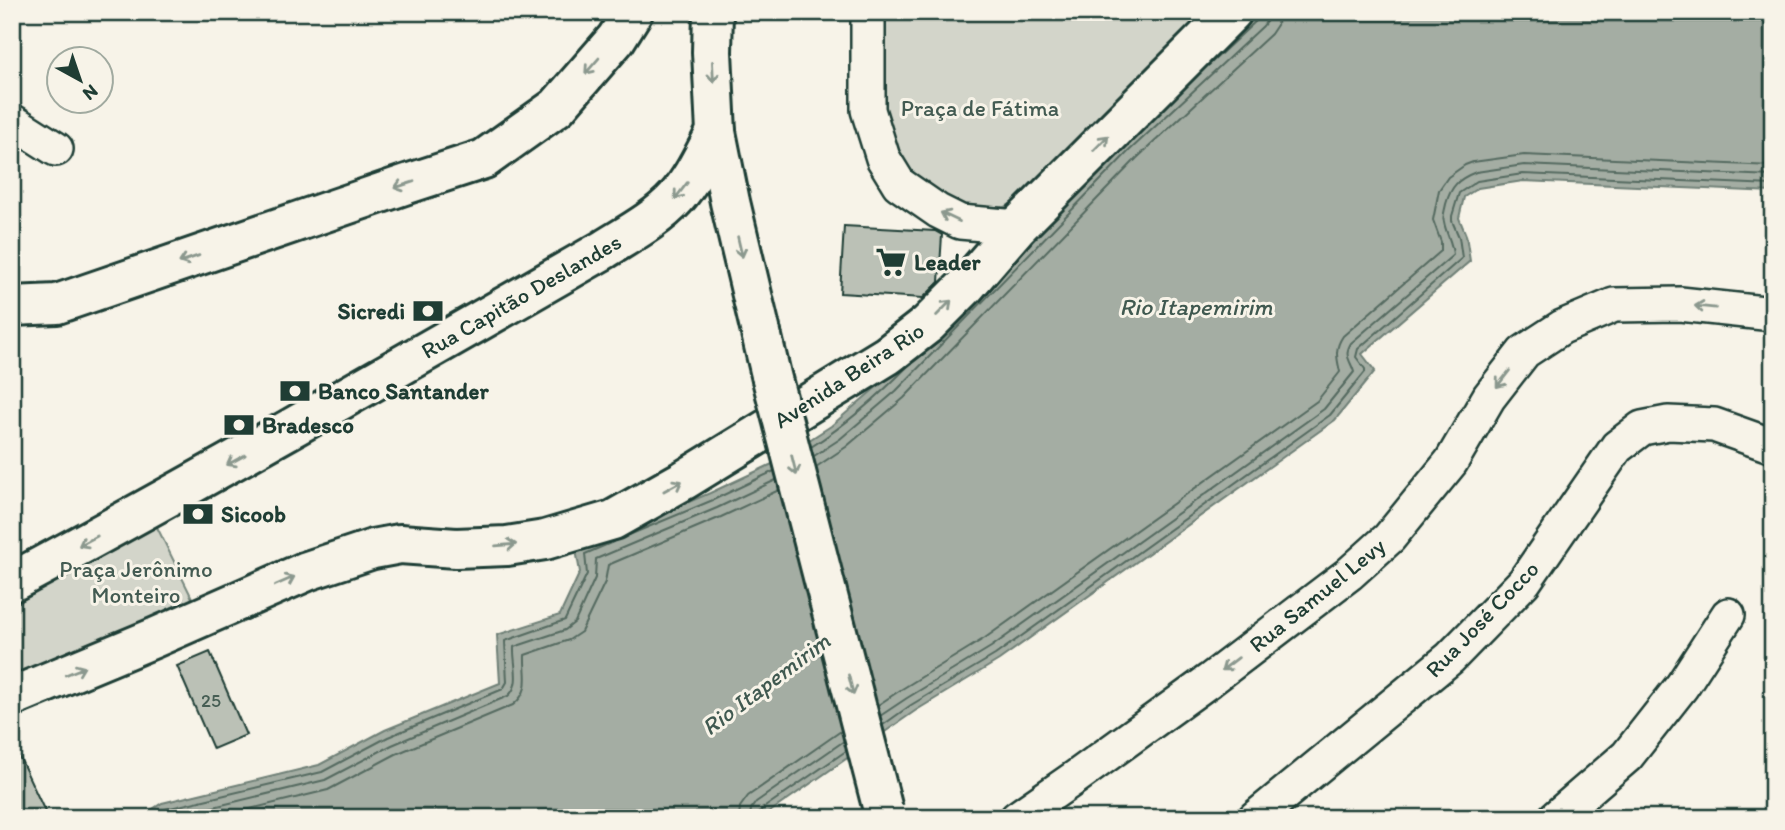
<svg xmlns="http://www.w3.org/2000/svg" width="1785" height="830" viewBox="0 0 1785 830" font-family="Itim,sans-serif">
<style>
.green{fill:#d3d5ca;stroke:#79897f;stroke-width:2}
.water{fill:#a4ada3;stroke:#6f8077;stroke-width:2}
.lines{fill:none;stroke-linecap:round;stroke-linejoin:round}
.shore{stroke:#546a60;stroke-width:2}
.building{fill:#bbc1b6;stroke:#1f3d34;stroke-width:2}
.minor-casing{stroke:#1f3d34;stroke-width:38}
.major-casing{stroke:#1f3d34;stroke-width:44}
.minor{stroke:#f7f3e8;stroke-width:33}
.major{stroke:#f7f3e8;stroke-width:38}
.major-bridge-casing{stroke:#1f3d34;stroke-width:44;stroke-linecap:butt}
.major-bridge{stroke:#f7f3e8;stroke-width:38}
.oneway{stroke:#8b988e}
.labels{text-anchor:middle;stroke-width:6;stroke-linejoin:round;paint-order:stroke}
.number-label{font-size:19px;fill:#465e54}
.park-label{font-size:23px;fill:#435b52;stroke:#f7f3e8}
.poi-label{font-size:23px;font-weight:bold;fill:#1f3d34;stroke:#f7f3e8;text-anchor:start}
.street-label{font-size:23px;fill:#1f3d34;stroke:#f7f3e8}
.water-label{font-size:24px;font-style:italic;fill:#405950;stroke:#f7f3e8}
</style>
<rect width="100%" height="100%" fill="#f7f3e8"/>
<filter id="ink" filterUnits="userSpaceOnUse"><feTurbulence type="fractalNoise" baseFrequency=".0143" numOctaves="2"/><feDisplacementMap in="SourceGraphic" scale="14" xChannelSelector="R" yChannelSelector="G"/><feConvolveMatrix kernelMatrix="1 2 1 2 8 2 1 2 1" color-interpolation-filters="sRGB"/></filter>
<g filter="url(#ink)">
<g class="green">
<polygon points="882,12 1206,12 1035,189 1005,207 977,208 951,206 904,169 881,108"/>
<polygon points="155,523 195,604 12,677 12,606"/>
</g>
<polygon class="water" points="1256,12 1773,12 1773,192 1523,181 1478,188 1464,197 1459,218 1466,235 1470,261 1362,354 1375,371 1335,420 999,660 915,711 761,818 139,818 162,803 319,765 385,730 500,683 497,635 560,615 580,572 576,550 710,493 770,465 831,426 886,379 1119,139"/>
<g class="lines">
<g class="shore">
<polyline points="1209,65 1257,20 1260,12"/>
<path d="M811,447C847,424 879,396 909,365"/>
<polyline points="814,456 840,439 896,391 1130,150 1263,26 1268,19 1268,12"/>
<polyline points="816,467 846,447 904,398 1137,158 1271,34 1277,25 1279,12"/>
<polyline points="629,535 713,500 774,471"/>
<path d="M878,705L902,689L985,638L1317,401L1340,372C1337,358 1334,349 1343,336L1441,251V242L1433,220L1439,190L1448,177L1465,165L1473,162L1524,155L1773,166"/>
<path d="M880,716L907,698L991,647L1324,409L1354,372C1351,361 1343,356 1351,343L1453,255C1452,241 1446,234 1444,222C1442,216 1445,210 1446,204C1451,186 1458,179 1476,172L1524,165L1773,176"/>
<polyline points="883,725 911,705 995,655 1330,415 1365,372 1365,369 1356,357 1358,349 1462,258 1459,237 1452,221 1452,216 1459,193 1477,181 1523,174 1773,185"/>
<polyline points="152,818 166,809 322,772 388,737 503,689 507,682 505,641 565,620 587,574 585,554 613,542"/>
<path d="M168,818L325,780L392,745L508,696C522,684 513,664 514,647L565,630L575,622L595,578L596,559L717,508L776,480"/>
<path d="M213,818L328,790L396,754L513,705C532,690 524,675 525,655L569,640L581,632L605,582L608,565L721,517L779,490"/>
<polyline points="739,818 740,807 748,796 841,731"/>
<polyline points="750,818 751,809 756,802 844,741"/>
<polyline points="758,818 759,813 762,809 846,751"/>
</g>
</g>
<g class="building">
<polygon points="844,226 935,231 942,235 939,282 923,298 840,293"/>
<polygon points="210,652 246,735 213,749 177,666"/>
<polygon points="12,741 48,818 12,818"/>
</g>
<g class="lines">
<g class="minor-casing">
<g id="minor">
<polyline points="868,12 868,110 883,158 899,184 938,211 960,222 1017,227"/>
<polyline points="12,121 56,149"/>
<polyline points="1017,818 1076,777 1210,680 1349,574 1389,538 1451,462 1489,397 1524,352 1562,327 1614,305 1680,304 1773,314"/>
<polyline points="1255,818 1450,658 1524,582 1617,447 1642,428 1668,423 1714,425 1773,446"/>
<polyline points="1555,818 1627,756 1682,686 1728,615"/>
</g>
</g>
<g class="major-casing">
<g id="major">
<polyline points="713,12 712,52 716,132 730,202 771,375"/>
<polyline points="12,306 57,304 407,184 484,159 557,107 616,39 633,12"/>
<path d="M12,582C212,475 408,362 605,249C629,234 657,219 676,198C693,179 704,154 716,132"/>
<polyline points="12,697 154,638 307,571 373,549 400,544 456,548 507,546 545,540 613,520 684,480 888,355 928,324 965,287 1017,227 1232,12"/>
</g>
</g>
<use href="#minor" class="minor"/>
<use href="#major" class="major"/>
<g class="major-bridge-casing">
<polyline id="major-bridge" points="771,375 883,810"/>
</g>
<use href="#major-bridge" class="major-bridge"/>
</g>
<defs><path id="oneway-shaft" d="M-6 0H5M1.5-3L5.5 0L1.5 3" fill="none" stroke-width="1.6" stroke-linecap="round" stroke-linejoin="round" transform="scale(1.75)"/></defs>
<g class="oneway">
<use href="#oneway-shaft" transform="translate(592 66) rotate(131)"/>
<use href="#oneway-shaft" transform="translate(713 72) rotate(87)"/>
<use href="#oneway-shaft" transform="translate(1101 143) rotate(-45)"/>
<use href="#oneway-shaft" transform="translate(404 185) rotate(162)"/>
<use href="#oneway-shaft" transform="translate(681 191) rotate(127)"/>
<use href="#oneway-shaft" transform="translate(950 217) rotate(-154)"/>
<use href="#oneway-shaft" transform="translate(740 247) rotate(77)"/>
<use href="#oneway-shaft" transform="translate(189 259) rotate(161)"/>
<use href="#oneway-shaft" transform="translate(1705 307) rotate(-174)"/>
<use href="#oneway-shaft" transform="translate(944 308) rotate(-45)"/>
<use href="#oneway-shaft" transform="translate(1503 379) rotate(128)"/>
<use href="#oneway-shaft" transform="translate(236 460) rotate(151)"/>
<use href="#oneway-shaft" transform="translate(794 465) rotate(76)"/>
<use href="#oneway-shaft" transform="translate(673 486) rotate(-29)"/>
<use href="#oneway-shaft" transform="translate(88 541) rotate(152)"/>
<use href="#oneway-shaft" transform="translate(506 545) rotate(-5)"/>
<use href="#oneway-shaft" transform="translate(285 581) rotate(-24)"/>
<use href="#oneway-shaft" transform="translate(1230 664) rotate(143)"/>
<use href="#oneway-shaft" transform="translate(75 671) rotate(-22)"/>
<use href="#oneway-shaft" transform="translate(851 685) rotate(76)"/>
</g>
</g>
<defs>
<g id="supermarket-bare" transform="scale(2.415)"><path d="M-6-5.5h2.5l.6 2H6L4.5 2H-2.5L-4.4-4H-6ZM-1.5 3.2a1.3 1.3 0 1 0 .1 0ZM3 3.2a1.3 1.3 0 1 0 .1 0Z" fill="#1f3d34" stroke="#f7f3e8" stroke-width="2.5" paint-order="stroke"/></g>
<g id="bank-bare" transform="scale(2.415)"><path d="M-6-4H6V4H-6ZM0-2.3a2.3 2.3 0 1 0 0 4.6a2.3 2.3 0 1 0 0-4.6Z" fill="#1f3d34" stroke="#f7f3e8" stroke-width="2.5" paint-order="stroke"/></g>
</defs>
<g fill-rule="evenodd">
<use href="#supermarket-bare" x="891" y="262"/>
<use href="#bank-bare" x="428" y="311"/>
<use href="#bank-bare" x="295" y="391"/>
<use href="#bank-bare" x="239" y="425"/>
<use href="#bank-bare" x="198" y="514"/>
</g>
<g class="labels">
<g class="number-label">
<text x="211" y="707">25</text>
</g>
<g class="park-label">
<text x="980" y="116">Praça de Fátima</text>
<text x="136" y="577">Praça Jerônimo<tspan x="136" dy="26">Monteiro</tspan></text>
</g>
<g class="poi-label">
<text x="914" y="270">Leader</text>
<text x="405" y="319" text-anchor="end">Sicredi</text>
<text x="318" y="399">Banco Santander</text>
<text x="262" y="433">Bradesco</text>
<text x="221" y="522">Sicoob</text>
</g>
<g class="street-label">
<text transform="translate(521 296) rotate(-30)" y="8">Rua Capitão Deslandes</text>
<text transform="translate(849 375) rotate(-33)" y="8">Avenida Beira Rio</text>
<text transform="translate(1317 595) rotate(-39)" y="8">Rua Samuel Levy</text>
<text transform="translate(1482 619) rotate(-46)" y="8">Rua José Cocco</text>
</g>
<g class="water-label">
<text x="1196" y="315">Rio Itapemirim</text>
<text transform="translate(766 684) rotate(-37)" y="8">Rio Itapemirim</text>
</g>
</g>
<rect width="1785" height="830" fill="none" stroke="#f7f3e8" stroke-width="42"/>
<rect x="21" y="21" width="1743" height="788" fill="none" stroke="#1f3d34" stroke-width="2.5" filter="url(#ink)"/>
<g transform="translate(80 80) rotate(140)"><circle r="33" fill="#f7f3e8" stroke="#a1aaa0" stroke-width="2"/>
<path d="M0-5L12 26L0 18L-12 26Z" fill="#1f3d34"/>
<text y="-10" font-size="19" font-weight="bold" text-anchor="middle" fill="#1f3d34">N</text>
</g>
</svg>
